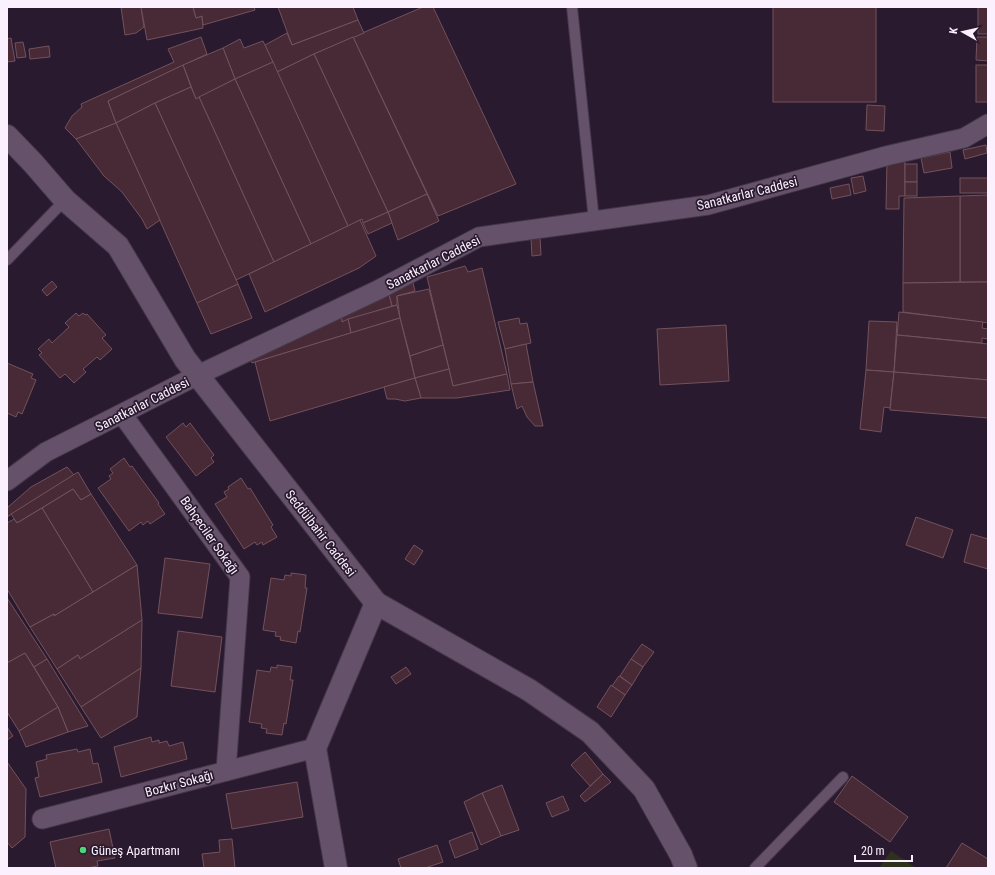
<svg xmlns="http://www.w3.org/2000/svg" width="995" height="875" viewBox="0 0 995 875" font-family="'Roboto Condensed',sans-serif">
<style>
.green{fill:#2d321b}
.building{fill:#472a35;stroke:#72525d}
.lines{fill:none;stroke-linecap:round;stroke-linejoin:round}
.lane-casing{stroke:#45384a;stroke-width:12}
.street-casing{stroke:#45384a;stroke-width:21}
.secondary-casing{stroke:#45384a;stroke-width:24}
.lane{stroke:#65526a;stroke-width:10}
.street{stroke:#65526a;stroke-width:19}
.secondary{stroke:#65526a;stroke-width:22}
.poi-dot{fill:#4dd676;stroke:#2a1a2f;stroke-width:1.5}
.labels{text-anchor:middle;stroke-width:3.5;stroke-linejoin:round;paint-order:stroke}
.street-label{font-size:13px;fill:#fbf0fe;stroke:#2a1a2f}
.poi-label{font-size:13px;fill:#fbf0fe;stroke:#2a1a2f;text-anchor:start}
</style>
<rect width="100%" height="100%" fill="#2a1a2f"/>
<polygon class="green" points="891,851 916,868 879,868"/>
<g class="building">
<polygon points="121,7 141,7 144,27 136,33 125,35"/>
<polygon points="141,7 193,7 196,18 202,16 203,28 147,40"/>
<polygon points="193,7 254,7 255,10 203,25 202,16 196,18"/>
<polygon points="278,7 353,7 358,20 292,45"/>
<polygon points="423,7 433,7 516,184 438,216 353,37"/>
<rect x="773" y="7" width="103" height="95"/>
<rect x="978" y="7" width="10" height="27"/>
<polygon points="358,20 364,33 314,54 277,72 265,45 287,33 292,45"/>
<polygon points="201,37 207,54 108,101 116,123 76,139 65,128 72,116 82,107 81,104 174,62 168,49"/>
<polygon points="353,37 427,194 388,212 314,54"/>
<polygon points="977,37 988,37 988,61 976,60"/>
<polygon points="11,38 15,61 7,62 7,39"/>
<polygon points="240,39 244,48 263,41 273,62 235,79 223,48"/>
<polygon points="23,42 26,57 17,58 15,43"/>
<polygon points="49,46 50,57 30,59 29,49"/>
<polygon points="223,48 235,79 196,99 183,65"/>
<polygon points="314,54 388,212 363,223 362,219 348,226 277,72"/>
<polygon points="273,62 348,226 311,244 235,79"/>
<polygon points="183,65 191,87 155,103 116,123 108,101"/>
<rect x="976" y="65" width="12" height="37"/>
<polygon points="235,79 311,244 274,262 199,97"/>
<polygon points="191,87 196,99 199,97 274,262 236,280 155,103"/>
<polygon points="155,103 238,284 197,303 116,123"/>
<polygon points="867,105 885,106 884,131 866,130"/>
<polygon points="116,123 160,220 147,229 142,219 122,192 104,176 76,139"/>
<polygon points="986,145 987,153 965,159 963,150"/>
<polygon points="950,152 952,168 924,173 921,158"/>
<polygon points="887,161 905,162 905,196 899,196 899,209 886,209"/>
<rect x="905" y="164" width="12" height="18"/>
<polygon points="863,176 866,191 854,194 851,178"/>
<rect x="960" y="178" width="28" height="15"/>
<rect x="905" y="182" width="12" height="14"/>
<polygon points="849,184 851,195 832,199 830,188"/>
<polygon points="427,194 439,221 398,240 388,212"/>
<polygon points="988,195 988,282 960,282 960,196"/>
<polygon points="960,196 960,282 903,283 904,198"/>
<polygon points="388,212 392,223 368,234 363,223"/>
<polygon points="360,220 376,256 359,268 265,312 249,274"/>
<polygon points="540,237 541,255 532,256 531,238"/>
<polygon points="465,266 468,272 482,268 507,374 453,386 427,277"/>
<polygon points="411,275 415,291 397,296 397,305 392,306 387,287"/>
<polygon points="52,281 57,287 47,296 42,290"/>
<polygon points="988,282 988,323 903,312 903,283"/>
<polygon points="238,284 252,318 211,334 197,303"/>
<polygon points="387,287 392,306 342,322 341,312"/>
<polygon points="429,289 443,345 410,356 400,318 397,296"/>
<polygon points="397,305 400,318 351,333 348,319"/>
<polygon points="341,312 342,322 348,319 351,333 252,363 250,357"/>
<polygon points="899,312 983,322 982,328 988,329 988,339 982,338 982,343 897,335"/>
<polygon points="76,313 79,316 83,313 85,315 87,314 106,335 102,338 112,349 100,360 97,357 83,369 86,372 74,383 65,374 60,378 39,355 42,353 38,349 49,339 52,343 69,327 65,323"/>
<polygon points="400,318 415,378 270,421 255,362"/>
<polygon points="519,318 520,324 527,323 531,343 505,349 498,322"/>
<polygon points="869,321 897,322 894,372 866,370"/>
<polygon points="726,325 729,381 660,385 657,329"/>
<polygon points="897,335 988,344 988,380 894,372"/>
<polygon points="526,344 533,382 511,384 505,349"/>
<polygon points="443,345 449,369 415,378 410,356"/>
<polygon points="7,363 33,374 31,378 36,380 22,414 18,412 16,417 7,413"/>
<polygon points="449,369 453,386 507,374 510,390 457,398 421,398 415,378"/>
<polygon points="866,370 894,372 890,408 884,407 881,432 860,429"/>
<polygon points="894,372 988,380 988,418 890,410"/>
<polygon points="415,378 421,398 405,401 395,399 387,399 384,387"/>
<polygon points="533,382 543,426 535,426 527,417 522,406 517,409 511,384"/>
<polygon points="183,423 186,427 190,423 214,455 211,458 214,462 196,476 166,437"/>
<polygon points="124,458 130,467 132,466 159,503 158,504 165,514 150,524 148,521 143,525 141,522 129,531 98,488 111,479 109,476 113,473 110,469"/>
<polygon points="67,467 74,475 7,517 7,508 31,487"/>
<polygon points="78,472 91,494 81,500 73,489 17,523 11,514"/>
<polygon points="241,478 248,489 250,488 273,525 271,527 277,537 263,545 262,542 257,545 255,542 244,549 215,504 227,497 224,492 229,489 228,487"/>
<polygon points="73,489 81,500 91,494 137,565 93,592 42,508"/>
<polygon points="42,508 93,592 54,616 54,614 30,627 7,589 7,523 14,519 17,523"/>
<polygon points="916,517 953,530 943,558 906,545"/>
<polygon points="971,534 988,539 988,569 964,562"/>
<polygon points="414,545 423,551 414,565 405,559"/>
<polygon points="165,558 210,564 202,618 158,613"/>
<polygon points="137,565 142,620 80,659 78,655 57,669 30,627 54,614 54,616"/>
<polygon points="291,573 306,575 305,588 307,588 300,632 298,631 296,643 280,640 281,637 275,636 276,632 263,630 271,578 284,580 285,575 291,576"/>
<polygon points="7,598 47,659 34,667 25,653 7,663"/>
<polygon points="142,620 141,668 81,707 57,669 78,655 80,659"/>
<polygon points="178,631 222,637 215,692 171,686"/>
<polygon points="642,644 654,652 643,667 631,659"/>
<polygon points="25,653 58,707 19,731 7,712 7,663"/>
<polygon points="47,659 88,726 68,732 58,707 34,667"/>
<polygon points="631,659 643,667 632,685 620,676"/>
<polygon points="277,665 292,667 290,680 293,680 286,724 284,723 282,735 266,733 267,729 261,728 262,724 249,722 257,670 270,672 271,667 277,668"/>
<polygon points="406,667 411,674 396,684 391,677"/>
<polygon points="141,668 137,717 101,738 81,707"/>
<polygon points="619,676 632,685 625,695 612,686"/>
<polygon points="611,685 625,695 611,717 597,707"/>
<polygon points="58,707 68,732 26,747 19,731"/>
<polygon points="7,727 13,736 7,740"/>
<polygon points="151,737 152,742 159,740 159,743 167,741 169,746 183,742 187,759 121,777 114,747"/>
<polygon points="77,749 78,752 90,749 93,764 98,763 102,782 40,797 35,778 39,777 36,762 47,759 46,755"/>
<polygon points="585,752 603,774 590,786 571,765"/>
<polygon points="7,762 26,789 25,837 12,848 7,842"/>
<polygon points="603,774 611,782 585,802 580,796"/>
<polygon points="852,776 908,817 890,842 834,802"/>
<polygon points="297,782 303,817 232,829 226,794"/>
<polygon points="502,785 519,830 501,836 482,793"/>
<polygon points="482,793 501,836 481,845 464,802"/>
<polygon points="563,796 569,810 552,817 546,803"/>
<polygon points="109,829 115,858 97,861 98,866 87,868 56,868 50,842"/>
<polygon points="472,832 478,849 455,858 449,841"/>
<polygon points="232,839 235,868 204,868 202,854 220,852 219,840"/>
<polygon points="962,843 988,859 988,868 946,868"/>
<polygon points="437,845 443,862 425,868 401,868 398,859"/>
</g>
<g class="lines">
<g class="lane-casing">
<g id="lane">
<polyline points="572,7 594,221"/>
<polyline points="7,260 65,200"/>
<polyline points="755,868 843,777"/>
</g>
</g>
<g class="street-casing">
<g id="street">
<polyline points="122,414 240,577 226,771"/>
<polyline points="7,481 46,452 198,375 378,290 479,237 708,205 886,156 964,138 988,124"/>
<polyline points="42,819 315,748"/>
</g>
</g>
<g class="secondary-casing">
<g id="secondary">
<polyline points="7,136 33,163 65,200 118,246 185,359 376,603 529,690 590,732 644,789 681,855 686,868"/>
<polyline points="336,868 315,748 376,603"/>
</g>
</g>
<use href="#lane" class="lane"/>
<use href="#street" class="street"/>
<use href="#secondary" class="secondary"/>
</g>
<circle class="poi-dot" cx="83" cy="850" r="4"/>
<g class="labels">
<g class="street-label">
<text transform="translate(747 193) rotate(-14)" y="5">Sanatkarlar Caddesi</text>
<text transform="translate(433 262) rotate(-27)" y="5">Sanatkarlar Caddesi</text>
<text transform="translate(142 404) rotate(-27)" y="5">Sanatkarlar Caddesi</text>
<text transform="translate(321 533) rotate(52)" y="5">Seddülbahir Caddesi</text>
<text transform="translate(210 535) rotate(55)" y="5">Bahçeciler Sokağı</text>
<text transform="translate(179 783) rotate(-15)" y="5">Bozkır Sokağı</text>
</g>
<g class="poi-label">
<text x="91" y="855">Güneş Apartmanı</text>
</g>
</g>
<rect width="995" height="875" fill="none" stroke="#fbf0fe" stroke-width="16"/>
<g transform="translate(963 32) rotate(278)" stroke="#2a1a2f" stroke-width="3" paint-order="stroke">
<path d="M0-3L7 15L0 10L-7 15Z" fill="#fbf0fe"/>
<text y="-6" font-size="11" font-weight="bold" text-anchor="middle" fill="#fbf0fe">K</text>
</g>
<path d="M855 855v6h57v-6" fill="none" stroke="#fbf0fe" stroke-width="2"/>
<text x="861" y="855" font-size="12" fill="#fbf0fe" stroke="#2a1a2f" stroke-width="3" paint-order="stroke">20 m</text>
</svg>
